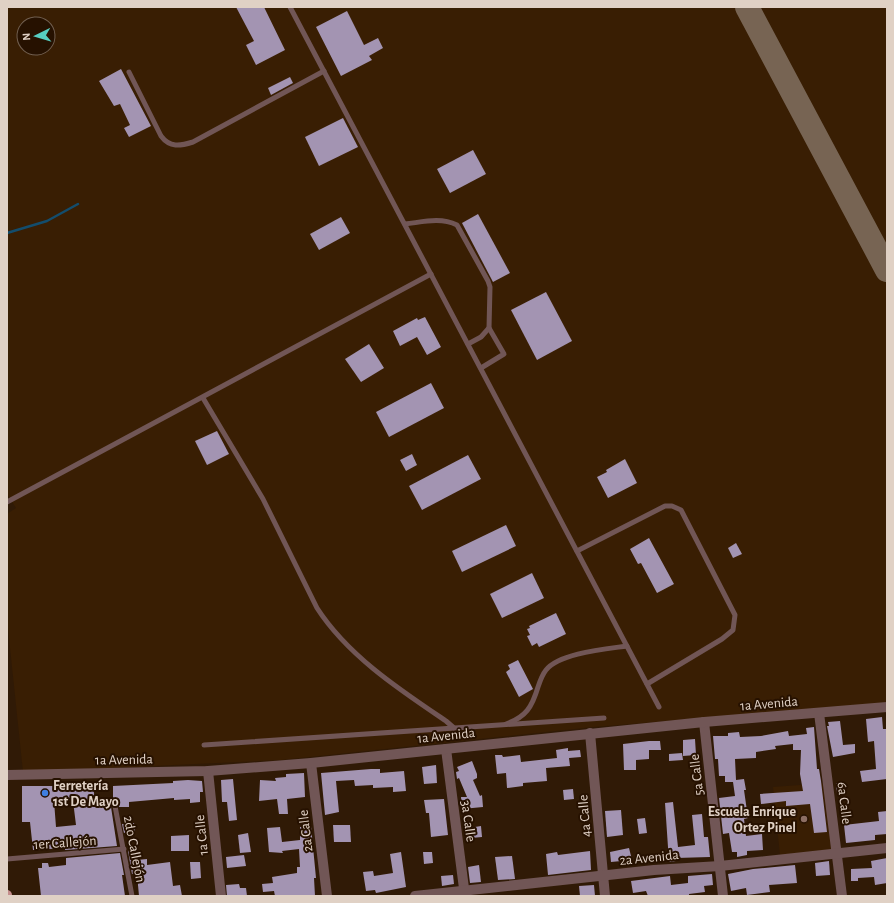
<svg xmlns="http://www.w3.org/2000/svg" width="894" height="903" viewBox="0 0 894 903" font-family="'Alegreya Sans',sans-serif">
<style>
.built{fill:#391e03;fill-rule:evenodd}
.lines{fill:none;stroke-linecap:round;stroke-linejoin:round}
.stream{stroke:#134d6d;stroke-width:2.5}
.taxiway{stroke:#776453;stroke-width:24}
.building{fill:#a394b2;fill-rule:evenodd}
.service{stroke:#715656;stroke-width:5}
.minor{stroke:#715656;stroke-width:10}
.primary{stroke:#c48d8c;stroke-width:10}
.shop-dot{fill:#3f7fe0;stroke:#261100;stroke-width:1.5}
.education-dot{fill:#8d6e63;stroke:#261100;stroke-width:1.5}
.labels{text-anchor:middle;stroke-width:4;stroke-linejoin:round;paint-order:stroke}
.street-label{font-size:14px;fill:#e0d1c5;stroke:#261100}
.poi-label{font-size:14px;font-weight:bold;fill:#e0d1c5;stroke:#261100;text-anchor:start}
</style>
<rect width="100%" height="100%" fill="#301a06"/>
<g class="built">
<path d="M7,7H887V703L594,727L281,760L23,772L7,619V514L16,508L7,494ZM24,24H48V48H24Z"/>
<polygon points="826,783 834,850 780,855 773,787"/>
</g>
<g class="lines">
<polyline class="stream" points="7,233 47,221 78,204"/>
<polyline class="taxiway" points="747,7 887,270"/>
</g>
<g class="building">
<polygon points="236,7 264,7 285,50 256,65 246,45 254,41"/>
<polygon points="347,11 364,45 378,38 383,48 369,56 372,60 341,76 316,27"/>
<polygon points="121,69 151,126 129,137 124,128 130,125 120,104 114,106 99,81"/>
<polygon points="290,77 293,83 271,95 268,88"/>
<polygon points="343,118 358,147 319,166 305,137"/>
<polygon points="473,150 486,174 450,193 437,169"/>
<polygon points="478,214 510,273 493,282 462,223"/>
<polygon points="341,217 350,233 319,250 310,234"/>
<polygon points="546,292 572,341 537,360 511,310"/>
<polygon points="425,317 441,347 427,355 417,337 400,346 393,331 417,318 418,320"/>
<polygon points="369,344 384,368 361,382 345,359"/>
<polygon points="431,383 444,408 389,437 376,412"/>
<polygon points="217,431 229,454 207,465 195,441"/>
<polygon points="412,454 417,465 406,471 400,460"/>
<polygon points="468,455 481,479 422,510 409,486"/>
<polygon points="625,459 637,483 608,498 597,477 607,472 606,470"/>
<polygon points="506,525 516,546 462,572 452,551"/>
<polygon points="649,538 674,584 657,593 641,563 638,564 630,549"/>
<polygon points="736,543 742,554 733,558 728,548"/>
<polygon points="532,573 544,598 502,618 490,594"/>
<polygon points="556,613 566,634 539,647 537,643 532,646 527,636 530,635 527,629 530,628 529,626"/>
<polygon points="518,660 533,689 519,697 506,672 510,669 508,665"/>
<polygon points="882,717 883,729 887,729 887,779 862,782 860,771 876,769 874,741 868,742 866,719"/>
<polygon points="840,721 843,745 855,744 855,753 833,757 827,726 829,726 828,722"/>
<polygon points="814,727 817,769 819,769 821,781 827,832 814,833 810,804 786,806 786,801 761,804 760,794 803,791 800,774 801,750 793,750 793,744 775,746 776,749 756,752 756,758 735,759 736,780 744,779 746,790 744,790 748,818 744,819 746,836 762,834 763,850 747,851 747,855 737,857 737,852 732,852 729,833 723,834 719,798 735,796 733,782 725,782 725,776 719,776 718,759 715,759 713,736 728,736 728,733 739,732 740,737 761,736 788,731 789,736 807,734 806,728"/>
<polygon points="695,739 696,755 683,756 683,740"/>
<polygon points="649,741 660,741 661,750 649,750 649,759 636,760 636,770 624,770 623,744"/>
<polygon points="568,748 568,751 580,750 581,757 569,758 570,766 546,768 547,781 523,783 523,786 507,788 506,773 497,774 495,755 502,755 503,757 520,755 521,762 557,758 556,750"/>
<polygon points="682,753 683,760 669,761 669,754"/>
<polygon points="472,761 477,774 477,778 473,780 480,796 482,795 483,807 462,809 461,797 467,797 459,778 457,779 456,772 459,771 457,767"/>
<polygon points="436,765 437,783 424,784 422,767"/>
<polygon points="371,769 380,769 380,773 404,771 406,791 393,792 393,787 373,788 373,785 355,786 354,780 336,781 339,812 325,815 321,773"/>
<polygon points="304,773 305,797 287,799 288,814 279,814 277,799 259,801 260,780 276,781 275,778 286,777 286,774"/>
<polygon points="233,779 237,820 229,821 227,802 222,802 221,780"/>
<path d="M188,780L202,781L203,792H200V802L190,803V799L174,800V798L129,802V807H119L117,802L112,803L111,807L117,846L65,850V848L33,850L30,822H22V786H82V788L93,786L95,800L113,798V786L173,783V781ZM54,801H73L76,825L56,827Z"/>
<polygon points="836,783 845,783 846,792 837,793"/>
<polygon points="573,789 574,799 564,800 563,790"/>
<polygon points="444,799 448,835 431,837 429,813 426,813 424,800"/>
<polygon points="673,802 678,847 695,845 692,815 702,814 704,837 708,837 710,857 676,858 676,861 669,862 665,803"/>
<polygon points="621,810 623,835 607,837 605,811"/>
<polygon points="887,811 887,834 875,835 875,840 846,843 844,825 879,821 878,812"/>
<polygon points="645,818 647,833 639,834 637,819"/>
<polygon points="134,823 135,833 124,833 122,824"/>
<polygon points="333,825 350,825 351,842 334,842"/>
<polygon points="311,826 316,878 314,878 315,896 275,896 274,891 263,892 262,884 273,883 272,877 297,873 297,867 300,867 299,849 282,851 283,853 269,852 267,828 280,827 282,842 300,840 300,827"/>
<polygon points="481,826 482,837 471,838 469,828"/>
<polygon points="248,833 251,852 240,853 238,835"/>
<polygon points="189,835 189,851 171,851 171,836"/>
<polygon points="136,848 137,860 147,859 147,865 170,862 173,886 180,885 182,896 139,896 137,874 132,874 128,851"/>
<polygon points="629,848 632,860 611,862 610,852"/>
<polygon points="590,851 591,870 548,875 546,854 557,852 558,855"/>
<polygon points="401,852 406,887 376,893 375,890 366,891 363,872 373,871 374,876 393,873 390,854"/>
<polygon points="423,852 432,852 433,863 424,864"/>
<polygon points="120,853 124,875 122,875 125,896 41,896 38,868 42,868 42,863 48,863 49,867 66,865 66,858"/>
<polygon points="244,855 246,866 227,868 226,857"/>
<polygon points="512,856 515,879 498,880 495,857"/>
<polygon points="887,858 887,883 875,885 874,877 858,878 858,881 851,881 851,869 872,868 871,861"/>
<polygon points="829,861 830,875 816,876 815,863"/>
<polygon points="190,862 200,862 201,878 191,879"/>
<polygon points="479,865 481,882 470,883 468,867"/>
<polygon points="795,865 797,883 769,885 770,892 747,895 746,888 731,891 728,874 753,869"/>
<polygon points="712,874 713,885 704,886 705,892 689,894 689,896 648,896 646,891 633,893 631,881 670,876 671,885 688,883 688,876"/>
<polygon points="453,875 454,884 442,886 441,876"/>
<polygon points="239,884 240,888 246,888 247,896 227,896 226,885"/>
<polygon points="594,885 595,896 580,896 579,886"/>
</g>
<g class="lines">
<g class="service">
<polyline points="290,7 659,707"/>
<path d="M129,72L161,136C170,148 180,146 193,142L324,71"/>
<path d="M405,224C423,222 440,217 457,225L488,281L490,287L489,328L481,337L468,344"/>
<polyline points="481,368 504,354 489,328"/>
<path d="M203,398L263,499L317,608C348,656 400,690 446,721L454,728"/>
<polyline points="7,502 431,274"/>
<polyline points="577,551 665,506 672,506 681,510 735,615 733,630 722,639 647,684"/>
<path d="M506,724C526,717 532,707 538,687C540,681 542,675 546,670C559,653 606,649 627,646"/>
<polyline points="204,745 604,718"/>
<polyline points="115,806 132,896"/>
<polyline points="7,859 124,849"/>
</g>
<g class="minor">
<polyline points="819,713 842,896"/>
<polyline points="704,722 723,896"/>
<polyline points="590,733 605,896"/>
<polyline points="446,749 465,896"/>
<polyline points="311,763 327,896"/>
<polyline points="208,771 221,896"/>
<polyline points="7,775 208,771 311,763 704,722 887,707"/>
<polyline points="415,896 654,870 720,866 887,848"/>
</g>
<polyline class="primary" points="7,895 7,896"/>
</g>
<circle class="shop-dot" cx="45" cy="793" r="4"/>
<circle class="education-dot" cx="804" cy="819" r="4"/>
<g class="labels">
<g class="street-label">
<text transform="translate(769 703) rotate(-5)" y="5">1a Avenida</text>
<text transform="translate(446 735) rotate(-6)" y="5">1a Avenida</text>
<text transform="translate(124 759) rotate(-1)" y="5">1a Avenida</text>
<text transform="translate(696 775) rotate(-97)" y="5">5a Calle</text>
<text transform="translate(845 803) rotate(83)" y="5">6a Calle</text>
<text transform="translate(584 816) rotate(-95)" y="5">4a Calle</text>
<text transform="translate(469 821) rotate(82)" y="5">3a Calle</text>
<text transform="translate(305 831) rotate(-97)" y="5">2a Calle</text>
<text transform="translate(201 835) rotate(-96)" y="5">1a Calle</text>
<text transform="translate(65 842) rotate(-4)" y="5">1er Callejón</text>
<text transform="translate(135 849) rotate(79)" y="5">2do Callejón</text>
<text transform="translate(649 857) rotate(-6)" y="5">2a Avenida</text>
</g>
<g class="poi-label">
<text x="53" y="790">Ferretería<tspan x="53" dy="16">1st De Mayo</tspan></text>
<text x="796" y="816" text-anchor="end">Escuela Enrique<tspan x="796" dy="16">Ortez Pinel</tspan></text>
</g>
</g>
<rect width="894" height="903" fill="none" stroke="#e0d1c5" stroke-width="16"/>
<g transform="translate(36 36) rotate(265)"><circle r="19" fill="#261100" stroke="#705e4f"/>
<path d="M0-3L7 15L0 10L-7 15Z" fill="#57cec1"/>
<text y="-6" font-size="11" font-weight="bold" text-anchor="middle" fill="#e0d1c5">N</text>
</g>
</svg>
